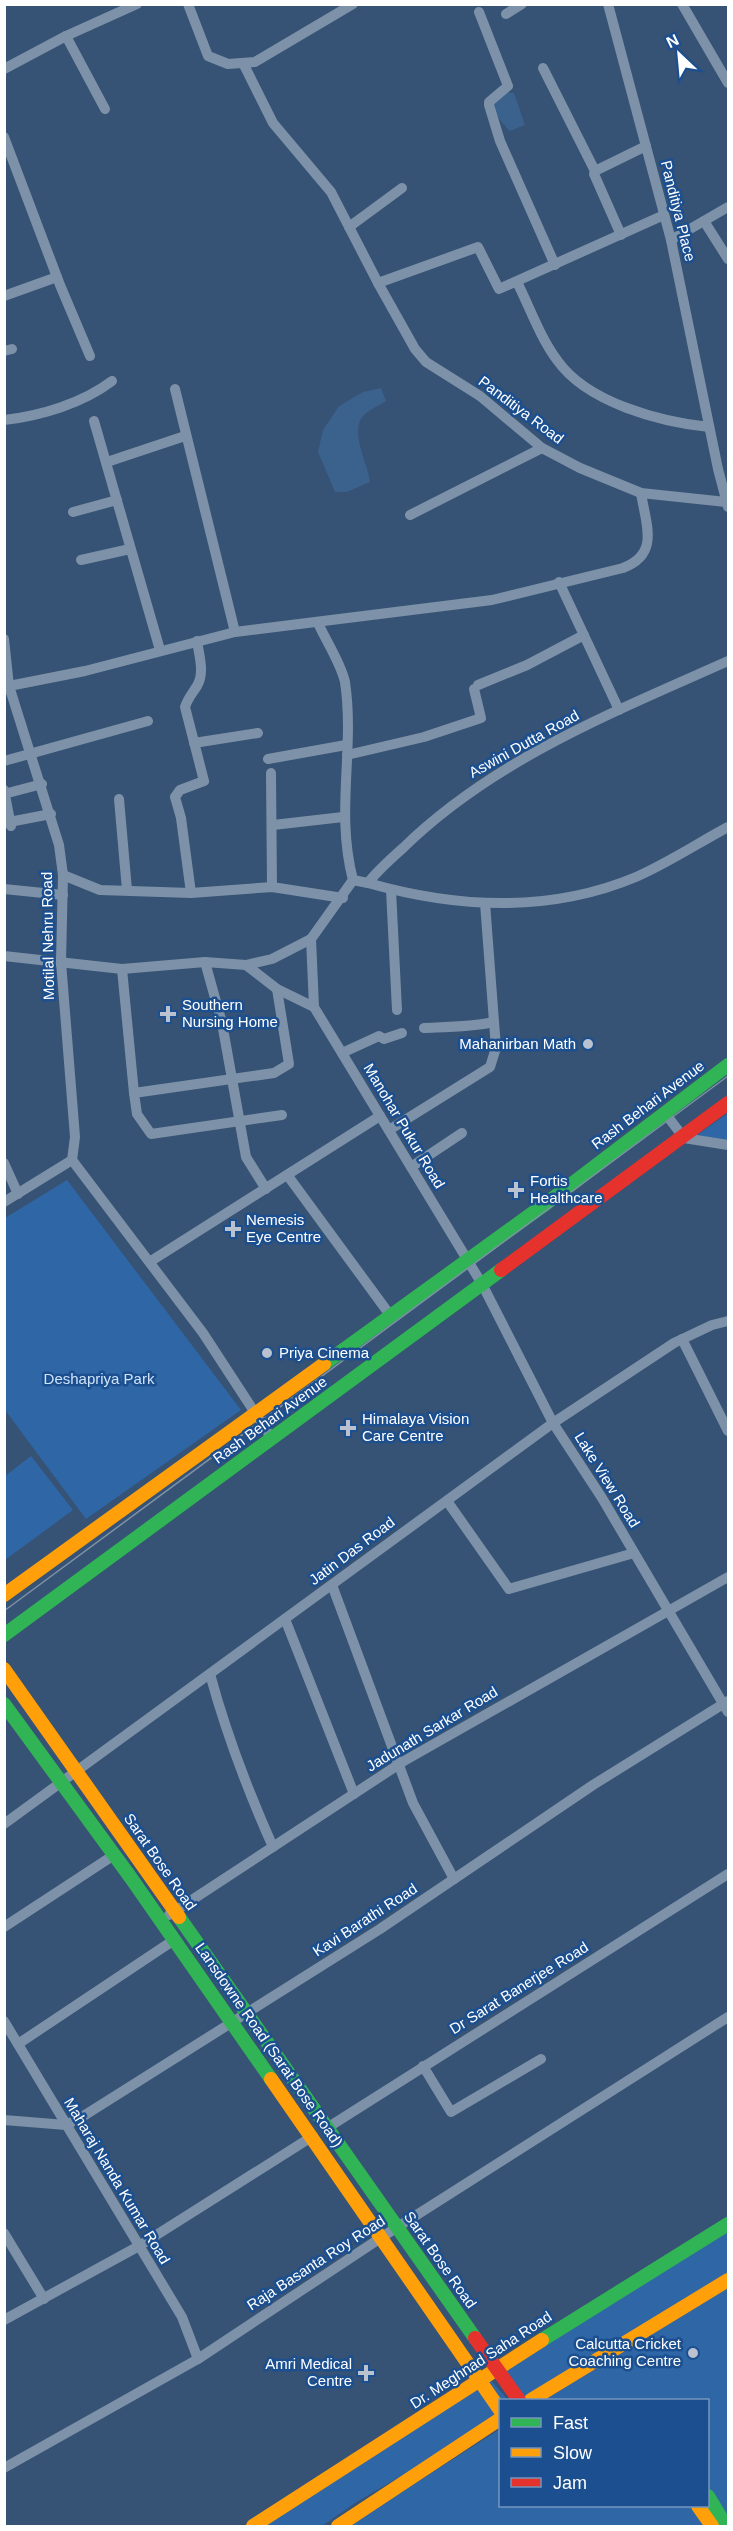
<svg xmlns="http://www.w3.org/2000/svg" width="733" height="2531" viewBox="0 0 733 2531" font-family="Helvetica,sans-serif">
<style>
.green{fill:#2f66a5}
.water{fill:#3b618d}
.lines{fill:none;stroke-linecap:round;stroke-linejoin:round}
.street{stroke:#7d92a8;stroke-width:10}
.fast{stroke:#30b455;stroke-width:14}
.slow{stroke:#ff9f0a;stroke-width:14}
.jam{stroke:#e5322d;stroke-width:14}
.tram{stroke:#7e92a7;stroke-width:1.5}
.poi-dot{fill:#b9c2ce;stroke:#1b4f8f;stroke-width:2}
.labels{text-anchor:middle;stroke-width:5;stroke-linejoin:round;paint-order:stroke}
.street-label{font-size:15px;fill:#fff;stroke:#1b4f8f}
.poi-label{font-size:15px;fill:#fff;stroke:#1b4f8f;text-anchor:start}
.park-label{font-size:15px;fill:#cfe3fa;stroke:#1b4f8f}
</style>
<rect width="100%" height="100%" fill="#365274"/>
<g class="green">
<polygon points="728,1113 728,1141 697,1135"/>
<polygon points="67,1180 241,1410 86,1519 5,1410 5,1218"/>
<polygon points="31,1456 73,1510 5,1560 5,1476"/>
<polygon points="728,2232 728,2278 528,2400 496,2373"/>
<polygon points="728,2284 728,2526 349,2526 500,2429 500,2506 708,2506 708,2400 545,2400"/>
<polygon points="488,2377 508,2400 500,2400 500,2418 355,2503 322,2526 260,2526"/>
</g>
<g class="water">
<path d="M502,92L514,93L525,125L510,131C501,122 494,114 492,101Z"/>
<path d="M381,388L386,401C378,407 364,411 360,421C353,439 368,464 370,482L347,492H335L318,452L323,430L339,406L363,392Z"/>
</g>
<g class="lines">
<g class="street">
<polyline points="188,4 208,56 228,64 255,62 353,4"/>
<polyline points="608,4 671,240 718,469 728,507"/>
<polyline points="682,4 728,83"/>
<polyline points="479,12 508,86 489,102 489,105 500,141 555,265"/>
<polyline points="506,14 522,4"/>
<polyline points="66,36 105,109"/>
<polyline points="243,63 273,123 331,192 378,283 415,349 426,362 480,396 542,448 580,468 641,493 726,502"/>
<polyline points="543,68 595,171"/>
<polyline points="4,69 66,36 137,4"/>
<polyline points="4,137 60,285 90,356"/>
<polyline points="704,221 728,259"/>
<polyline points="349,227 402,188"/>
<polyline points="621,235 594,174 595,171 646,146"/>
<polyline points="671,240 728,207"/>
<path d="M517,282C530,308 540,337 557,360C587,403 661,422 709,427"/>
<polyline points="378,283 478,247 499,289 664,215"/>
<polyline points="4,296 57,277"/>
<polyline points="4,351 12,349"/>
<polyline points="175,389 235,632"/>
<path d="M4,420C41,416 83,403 112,381"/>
<polyline points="94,421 160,650"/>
<polyline points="107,462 185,436"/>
<polyline points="73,512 117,500"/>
<polyline points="410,515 542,448"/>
<polyline points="81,560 130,549"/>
<polyline points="559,582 619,710"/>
<path d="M318,623C326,641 341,663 345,682C355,750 335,811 353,880"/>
<polyline points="4,639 9,686 59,845 63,875 61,962 75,1137 72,1160 4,1202"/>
<path d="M728,661C614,712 494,759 403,848C391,859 378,870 368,883L353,880L311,939L314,1007L482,1284L553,1423L602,1498L728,1712"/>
<polyline points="478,685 527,665 584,635"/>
<path d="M4,690L9,686L85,671L235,632L492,600L623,568C660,554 646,525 641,493"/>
<polyline points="194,743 258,733"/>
<polyline points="347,755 424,737 481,718 474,689"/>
<polyline points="268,759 346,745"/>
<polyline points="4,761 148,721"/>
<polyline points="271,773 272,887"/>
<polyline points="4,790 11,826"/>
<polyline points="4,794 42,784"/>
<polyline points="119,799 127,890"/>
<polyline points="4,823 51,814"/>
<polyline points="273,825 343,817"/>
<polyline points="63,875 100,890 191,893 272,887 343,898"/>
<path d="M368,883C456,908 550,913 636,877C668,863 698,843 728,827"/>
<polyline points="4,889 63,895"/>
<polyline points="391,890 397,1010"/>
<path d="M191,893L181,818L175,797L180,790L204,781L185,707C188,698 192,694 197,686C205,673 199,655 197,641"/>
<polyline points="4,956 122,969 205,962 246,965 272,959 311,939"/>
<polyline points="205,962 222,1023 246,1157 266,1189"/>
<polyline points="246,965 277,989 314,1007"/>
<polyline points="122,969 134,1093"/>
<polyline points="277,989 289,1064 274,1073 134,1093 137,1114 151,1134 282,1115"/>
<path d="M424,1028C448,1027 471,1027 494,1022"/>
<polyline points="342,1053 379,1036 384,1039 402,1033"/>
<polyline points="665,1113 684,1138 728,1145"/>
<polyline points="389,1130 490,1067 496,1048 485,903"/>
<polyline points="72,1160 203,1333 272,1439"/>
<polyline points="4,1163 18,1194"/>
<polyline points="411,1167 462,1133"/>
<polyline points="288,1176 390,1315"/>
<polyline points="151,1261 380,1116"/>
<polyline points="682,1339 728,1431"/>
<polyline points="447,1501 509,1589 634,1553"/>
<polyline points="332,1585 413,1803 454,1879"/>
<polyline points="285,1619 354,1794"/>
<path d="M210,1674C226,1733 248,1791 273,1847"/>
<polyline points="4,1824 553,1423 674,1343 712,1325 728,1321"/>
<polyline points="169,1915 404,1761 728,1577"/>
<polyline points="4,1927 114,1855"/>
<polyline points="4,2021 182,2317 198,2359"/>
<polyline points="18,2044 174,1940"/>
<polyline points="423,2066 451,2112 541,2059"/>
<polyline points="4,2120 66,2125 85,2115 380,1929 593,1785 728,1701"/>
<polyline points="327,2128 728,1874"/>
<polyline points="4,2233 44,2299"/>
<polyline points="4,2320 139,2246 313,2136"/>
<polyline points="4,2468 198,2359 382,2237 728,2017"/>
</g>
<g class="fast">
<polyline points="324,1364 548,1202 728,1065"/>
<polyline points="4,1635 501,1270"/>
<polyline points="4,1704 131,1878 271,2079"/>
<polyline points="179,1917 475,2338"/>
<polyline points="542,2340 728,2224"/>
<polyline points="708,2496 726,2526"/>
</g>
<g class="slow">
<polyline points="4,1595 324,1364"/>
<polyline points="4,1669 179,1917"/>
<polyline points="271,2079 500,2410"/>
<polyline points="531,2400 728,2280"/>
<polyline points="698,2506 712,2526"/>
<polyline points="253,2526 542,2340"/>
<polyline points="338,2526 500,2419"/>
</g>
<g class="jam">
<polyline points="501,1270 728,1103"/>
<polyline points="475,2338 519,2400"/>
</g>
<polyline class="tram" points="4,1611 728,1076"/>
</g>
<g class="poi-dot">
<path d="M165 1005h6v6h6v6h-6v6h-6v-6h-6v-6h6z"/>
<circle cx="588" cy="1044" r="6"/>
<path d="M513 1181h6v6h6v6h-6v6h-6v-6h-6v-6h6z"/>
<path d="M230 1220h6v6h6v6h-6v6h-6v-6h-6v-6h6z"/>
<circle cx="267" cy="1353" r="6"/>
<path d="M345 1419h6v6h6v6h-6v6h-6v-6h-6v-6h6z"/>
<circle cx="693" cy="2353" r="6"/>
<path d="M363 2364h6v6h6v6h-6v6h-6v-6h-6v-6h6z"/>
</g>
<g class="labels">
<g class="street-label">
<text transform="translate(678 211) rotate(76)" y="5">Panditiya Place</text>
<text transform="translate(521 410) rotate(37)" y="5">Panditiya Road</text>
<text transform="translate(524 744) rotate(-29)" y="5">Aswini Dutta Road</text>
<text transform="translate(48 936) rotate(-91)" y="5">Motilal Nehru Road</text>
<text transform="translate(648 1105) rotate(-37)" y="5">Rash Behari Avenue</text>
<text transform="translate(404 1126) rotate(59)" y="5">Manohar Pukur Road</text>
<text transform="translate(270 1420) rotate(-36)" y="5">Rash Behari Avenue</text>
<text transform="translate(607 1480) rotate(58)" y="5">Lake View Road</text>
<text transform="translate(352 1551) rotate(-37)" y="5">Jatin Das Road</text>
<text transform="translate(432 1729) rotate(-31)" y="5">Jadunath Sarkar Road</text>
<text transform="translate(160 1862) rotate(55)" y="5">Sarat Bose Road</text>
<text transform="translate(365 1920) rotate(-33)" y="5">Kavi Barathi Road</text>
<text transform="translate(519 1988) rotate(-32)" y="5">Dr Sarat Banerjee Road</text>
<text transform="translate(269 2045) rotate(55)" y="5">Lansdowne Road (Sarat Bose Road)</text>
<text transform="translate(117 2181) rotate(59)" y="5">Maharaj Nanda Kumar Road</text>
<text transform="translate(440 2260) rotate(55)" y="5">Sarat Bose Road</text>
<text transform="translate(316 2263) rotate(-33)" y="5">Raja Basanta Roy Road</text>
<text transform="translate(481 2360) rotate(-33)" y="5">Dr. Meghnad Saha Road</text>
</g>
<g class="poi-label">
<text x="182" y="1010">Southern<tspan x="182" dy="17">Nursing Home</tspan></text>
<text x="576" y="1049" text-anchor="end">Mahanirban Math</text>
<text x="530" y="1186">Fortis<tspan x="530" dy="17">Healthcare</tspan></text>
<text x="246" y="1225">Nemesis<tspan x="246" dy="17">Eye Centre</tspan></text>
<text x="279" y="1358">Priya Cinema</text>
<text x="362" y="1424">Himalaya Vision<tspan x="362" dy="17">Care Centre</tspan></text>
<text x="681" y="2349" text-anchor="end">Calcutta Cricket<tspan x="681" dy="17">Coaching Centre</tspan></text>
<text x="352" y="2369" text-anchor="end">Amri Medical<tspan x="352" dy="17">Centre</tspan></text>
</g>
<g class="park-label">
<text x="99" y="1384">Deshapriya Park</text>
</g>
</g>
<rect width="733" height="2531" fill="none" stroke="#ffffff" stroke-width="12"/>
<rect x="499" y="2399" width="210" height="108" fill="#1b4f8f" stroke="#7695bc" stroke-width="1.5"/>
<rect x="511" y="2418" width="30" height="9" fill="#30b455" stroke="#7695bc" stroke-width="1.5"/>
<text x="553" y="2429" font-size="18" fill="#ffffff">Fast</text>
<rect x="511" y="2448" width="30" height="9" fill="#ff9f0a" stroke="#7695bc" stroke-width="1.5"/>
<text x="553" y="2459" font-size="18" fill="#ffffff">Slow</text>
<rect x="511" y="2478" width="30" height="9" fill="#e5322d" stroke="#7695bc" stroke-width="1.5"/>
<text x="553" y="2489" font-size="18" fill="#ffffff">Jam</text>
<g transform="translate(679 54) rotate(334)" stroke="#1b4f8f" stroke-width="4.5" paint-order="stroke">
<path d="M0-4.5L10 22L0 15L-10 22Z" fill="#ffffff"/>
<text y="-9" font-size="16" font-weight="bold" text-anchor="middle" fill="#ffffff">N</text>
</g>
</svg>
